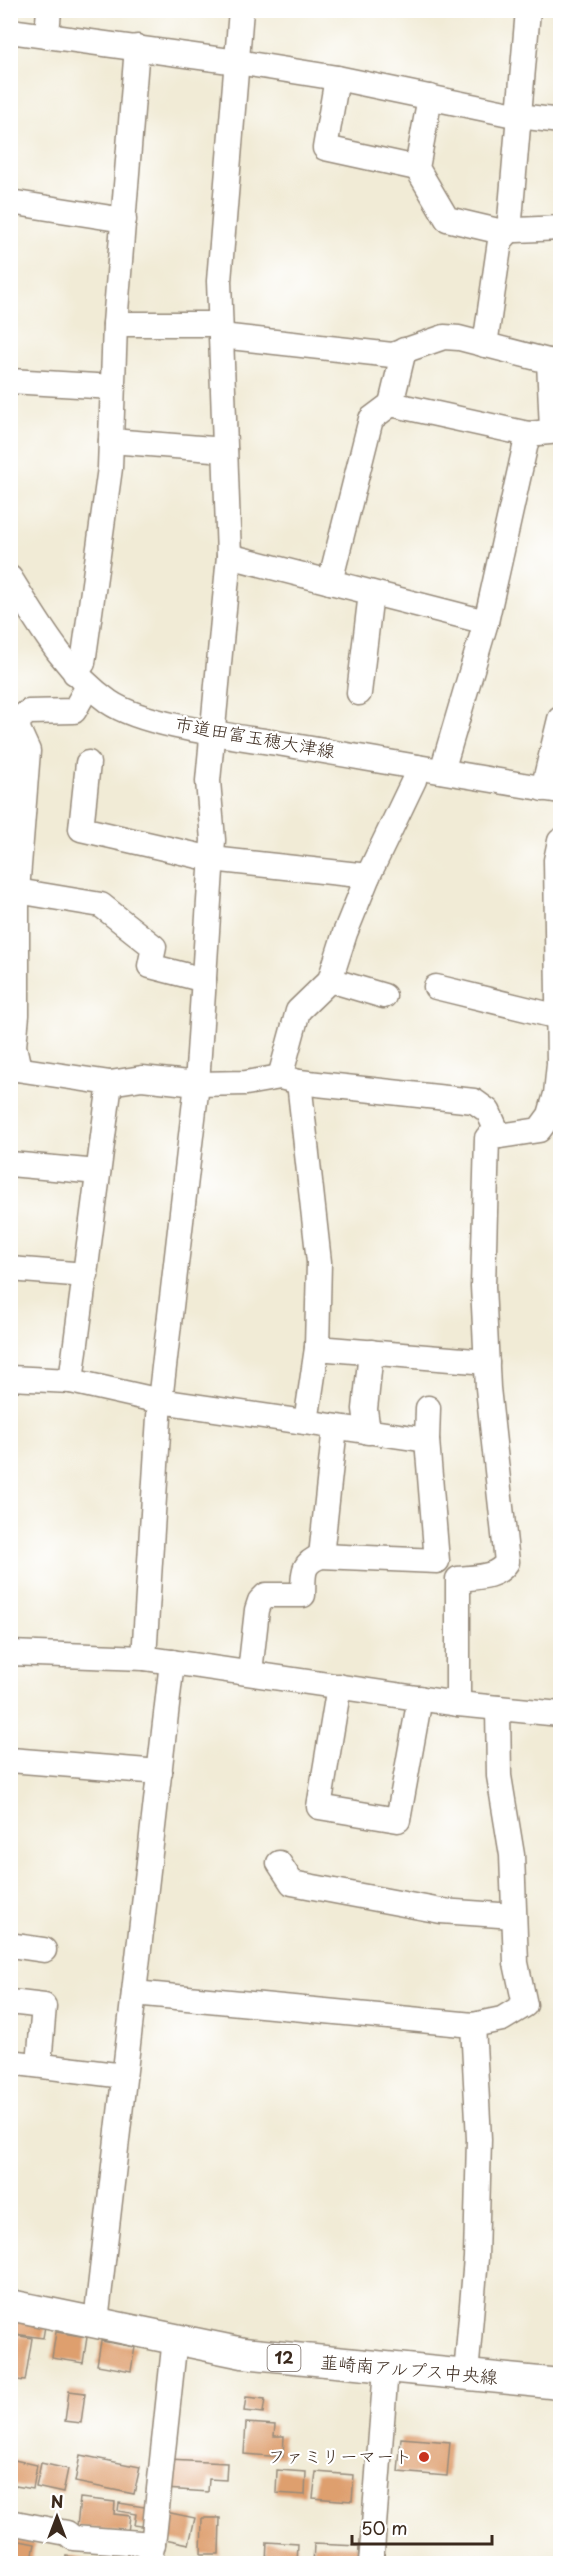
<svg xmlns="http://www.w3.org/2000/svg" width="571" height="2574" viewBox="0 0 571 2574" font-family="'Playpen Sans','Klee One',sans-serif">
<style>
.building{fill:#de9f6e}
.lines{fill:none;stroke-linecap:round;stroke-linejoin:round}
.minor-casing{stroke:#968a7a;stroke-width:27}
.major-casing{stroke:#968a7a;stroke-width:33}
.minor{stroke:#fff;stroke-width:24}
.major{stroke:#fff;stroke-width:30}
.poi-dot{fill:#c8321e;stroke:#fff;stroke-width:2}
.labels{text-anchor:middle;stroke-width:4.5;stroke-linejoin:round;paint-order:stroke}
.shield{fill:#fff;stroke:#766a62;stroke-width:1.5}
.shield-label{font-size:16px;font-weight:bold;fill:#3b2a1e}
.street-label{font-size:18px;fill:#3b2a1e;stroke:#fff}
.poi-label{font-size:18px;fill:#3b2a1e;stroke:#fff;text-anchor:end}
</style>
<rect width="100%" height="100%" fill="#fff"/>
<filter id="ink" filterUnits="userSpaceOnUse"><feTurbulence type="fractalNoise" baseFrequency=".0167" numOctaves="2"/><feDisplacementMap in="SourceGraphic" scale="12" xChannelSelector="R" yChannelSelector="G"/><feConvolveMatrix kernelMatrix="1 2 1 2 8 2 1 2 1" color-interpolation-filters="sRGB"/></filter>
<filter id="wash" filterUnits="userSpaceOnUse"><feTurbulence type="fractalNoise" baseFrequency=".008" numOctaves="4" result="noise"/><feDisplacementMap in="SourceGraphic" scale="24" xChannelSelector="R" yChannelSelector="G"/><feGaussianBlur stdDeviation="1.35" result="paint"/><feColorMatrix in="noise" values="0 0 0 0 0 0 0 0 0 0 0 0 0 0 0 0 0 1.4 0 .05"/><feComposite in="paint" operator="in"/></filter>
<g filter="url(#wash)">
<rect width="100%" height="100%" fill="#f1ebd6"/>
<g id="blocks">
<g class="building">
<polygon points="18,2316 46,2320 43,2338 15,2334"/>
<polygon points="56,2332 87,2337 83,2363 52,2358"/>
<polygon points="14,2335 32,2338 25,2381 10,2379"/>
<polygon points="101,2341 135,2347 131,2371 97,2365"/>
<polygon points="69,2391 85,2393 81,2423 65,2421"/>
<polygon points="246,2397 265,2399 263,2413 244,2411"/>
<polygon points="246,2423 275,2425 274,2436 284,2436 283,2457 244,2454"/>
<polygon points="401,2438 450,2442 447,2476 398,2472"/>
<polygon points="80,2455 140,2467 134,2494 75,2482"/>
<polygon points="10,2459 37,2465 33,2489 10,2485"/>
<polygon points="168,2460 227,2463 226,2480 209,2479 208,2492 166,2489"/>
<polygon points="41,2463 68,2469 63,2493 36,2487"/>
<polygon points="277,2470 306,2472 305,2495 276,2493"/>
<polygon points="316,2472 354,2475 352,2501 313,2498"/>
<polygon points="80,2498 115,2502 114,2514 130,2516 128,2532 77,2527"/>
<polygon points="119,2503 151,2508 148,2527 134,2525 136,2514 118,2511"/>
<polygon points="166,2512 195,2518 189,2544 160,2538"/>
<polygon points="202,2518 220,2518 219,2554 201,2554"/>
<polygon points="10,2539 35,2544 31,2564 10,2564"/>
<polygon points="267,2542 298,2544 297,2564 266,2562"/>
<polygon points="314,2544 359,2546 358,2564 313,2564"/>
<polygon points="66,2556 100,2562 100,2564 65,2564"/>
</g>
</g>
</g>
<g filter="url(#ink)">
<use href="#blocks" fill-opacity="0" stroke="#968a7a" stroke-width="1.5"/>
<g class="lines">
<g class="minor-casing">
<g id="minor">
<polyline points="241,10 219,281 229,556 208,781 213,840 197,1084 160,1401 144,1658 458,1704 560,1714"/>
<polyline points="10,31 237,62 337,78 519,116 560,121"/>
<polyline points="47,34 49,10"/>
<polyline points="337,78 325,148 417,168"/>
<polyline points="430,97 417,168 447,219 498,231 560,228"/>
<polyline points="10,202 124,220"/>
<polyline points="115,324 220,324"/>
<polyline points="221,336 392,355 444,337 459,338 560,364"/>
<polyline points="485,345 500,241 509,231 528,10"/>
<polyline points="549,361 552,430"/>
<polyline points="10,381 113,387"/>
<polyline points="391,404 404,350"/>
<polyline points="111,441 225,450"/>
<polyline points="229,556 486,622"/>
<path d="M10,578C39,624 64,670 109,702C144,726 234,736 277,743C371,759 466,776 560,791"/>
<polyline points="330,582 371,419 391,404 528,434 560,431"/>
<polyline points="75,673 83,663 110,468 115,324 137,47"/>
<polyline points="359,693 371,593"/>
<polyline points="88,763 81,829 212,859 368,876"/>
<polyline points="442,771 486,622 528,434"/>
<polyline points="543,789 560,719"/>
<polyline points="17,891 101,905 154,947 150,966 204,980"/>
<polyline points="330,980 384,996"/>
<polyline points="436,987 559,1017"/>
<polyline points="10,1068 110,1083 71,1381"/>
<polyline points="19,1069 14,1046 17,1015 17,891 28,751 18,729 19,719 28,712 74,711 88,686"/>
<polyline points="280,1077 298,1011 330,980 345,933 368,876 414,780 417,767"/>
<polyline points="299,1082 319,1262 317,1348 487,1362"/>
<polyline points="110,1083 142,1078 197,1084 246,1083 280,1077 299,1082 474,1101 488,1111 499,1136"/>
<polyline points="10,1164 98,1172"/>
<polyline points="10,1269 86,1275"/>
<polyline points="10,1378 71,1381 160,1401 427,1440"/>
<polyline points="306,1422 317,1348"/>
<polyline points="368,1432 365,1409 371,1352"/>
<polyline points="321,1556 437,1561 427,1440 428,1408"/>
<polyline points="10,1653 144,1658"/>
<path d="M250,1672L257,1610L260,1601L266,1595H303C304,1575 300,1564 321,1556L335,1427"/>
<polyline points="339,1686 319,1807 398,1820 420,1698"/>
<path d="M458,1704V1579C476,1577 497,1578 507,1562L488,1388L483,1286L487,1138L539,1130L550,1115L556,1094L559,1064L556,860L560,841"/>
<polyline points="10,1760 160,1772"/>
<polyline points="279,1863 292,1883 441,1911 514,1916"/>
<polyline points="10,1945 44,1950"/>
<polyline points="134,1993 473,2025 502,2019 525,2005 516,1963 512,1855 499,1776 498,1708"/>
<polyline points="10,2002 44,2006 39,2064"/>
<polyline points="10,2062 124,2076"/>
<polyline points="96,2322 172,1662"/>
<polyline points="466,2375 476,2258 479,2139 473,2025"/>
<polyline points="10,2522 67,2533 73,2538 153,2544"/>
<polyline points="149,2564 154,2536 175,2338"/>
<polyline points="371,2564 386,2369"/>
</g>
</g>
<g class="major-casing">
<polyline id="major" points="10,2305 243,2353 560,2384"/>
</g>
<use href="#minor" class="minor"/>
<use href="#major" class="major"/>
</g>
</g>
<circle class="poi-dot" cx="424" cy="2457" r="6"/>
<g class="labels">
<rect class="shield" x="267.5" y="2345" width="33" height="26" rx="4.5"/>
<g class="shield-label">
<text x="284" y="2364">12</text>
</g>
<g class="street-label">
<text transform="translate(255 738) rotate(10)" y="6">市道田富玉穂大津線</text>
<text transform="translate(409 2370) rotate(5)" y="6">韮崎南アルプス中央線</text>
</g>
<g class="poi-label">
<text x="412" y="2463">ファミリーマート</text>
</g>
</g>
<rect width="571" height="2574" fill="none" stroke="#fff" stroke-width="36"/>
<g transform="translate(57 2517)" stroke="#ffffff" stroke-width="4.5" paint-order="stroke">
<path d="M0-4.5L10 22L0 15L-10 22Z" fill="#3b2a1e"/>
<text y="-9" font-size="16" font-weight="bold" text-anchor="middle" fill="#3b2a1e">N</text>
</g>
<path d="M352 2535v9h140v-9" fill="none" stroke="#3b2a1e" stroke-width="3"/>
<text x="361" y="2535" font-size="18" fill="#3b2a1e" stroke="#ffffff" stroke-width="4.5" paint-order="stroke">50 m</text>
</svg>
